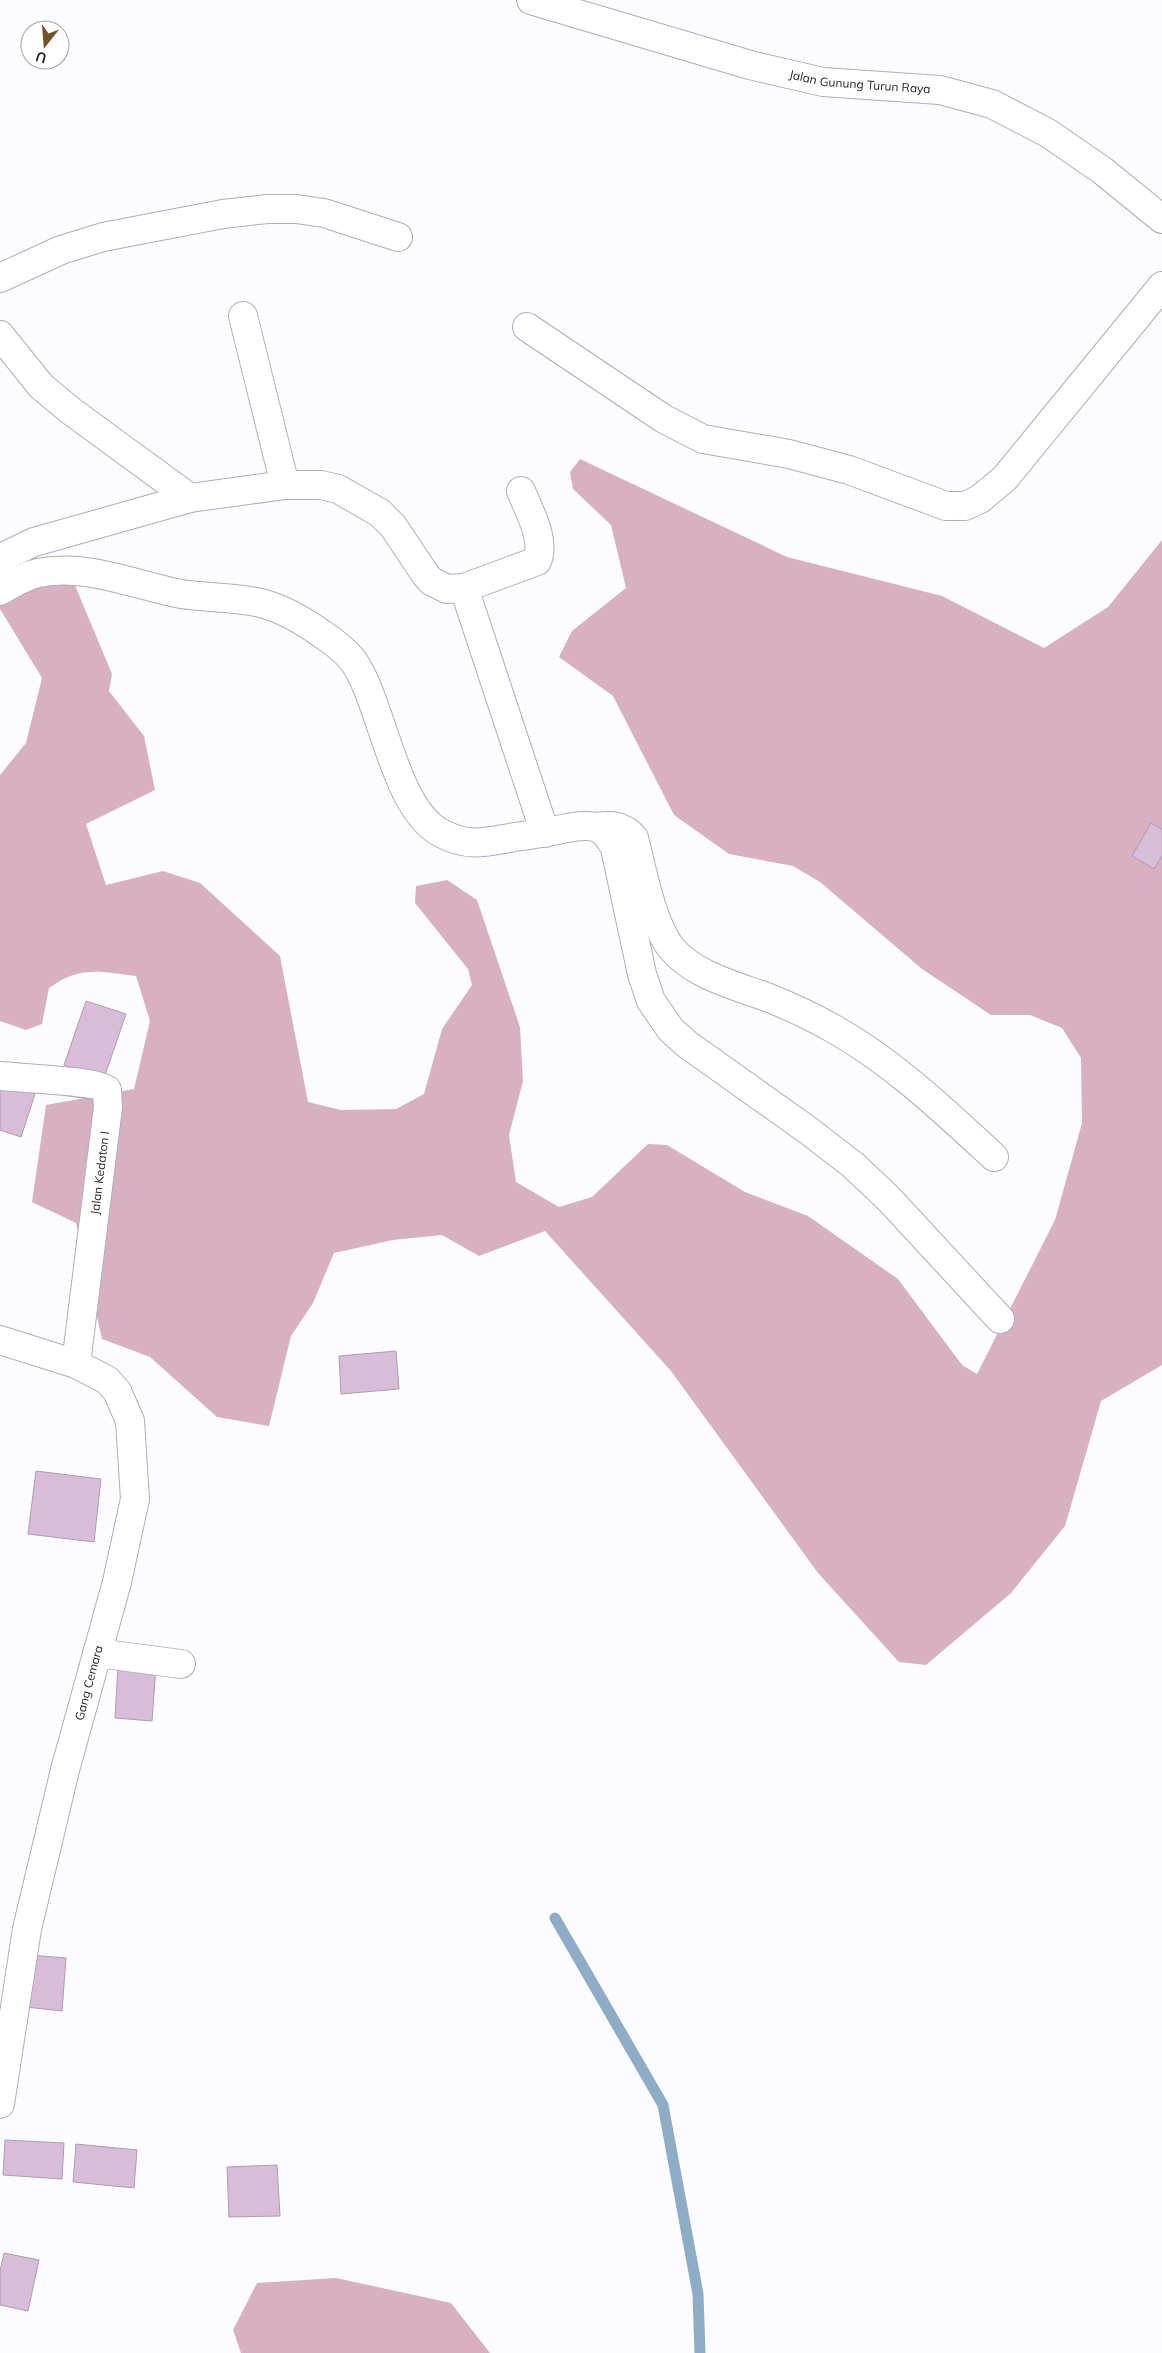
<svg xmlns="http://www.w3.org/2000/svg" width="1162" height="2353" viewBox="0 0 1162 2353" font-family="Mulish,sans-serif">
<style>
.forest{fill:#d8b1c1}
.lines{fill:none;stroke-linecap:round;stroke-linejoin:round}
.stream{stroke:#8facc7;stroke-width:11}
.building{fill:#d8bcd9;stroke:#ac9dad}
.minor-casing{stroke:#b1abbf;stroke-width:30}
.minor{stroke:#fff;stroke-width:28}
.labels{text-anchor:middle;stroke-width:5;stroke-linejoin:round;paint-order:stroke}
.street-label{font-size:12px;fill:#211f26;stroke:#fff}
</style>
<rect width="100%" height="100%" fill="#fcfbff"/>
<g class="forest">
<path d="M580,459L787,557L942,596L1044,648L1108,607L1162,540V1365L1101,1401L1065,1526L1011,1593L926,1665L899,1662L818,1573L671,1371L545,1231L479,1256L442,1235L393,1240L334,1253L313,1303L291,1336L269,1426L217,1417L150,1357L102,1339L76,1223L32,1202L46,1105L134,1089L150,1021L136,976C100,972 81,965 49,988L42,1024L26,1030L0,1021V775L26,743L42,678L0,609V574L23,558H56L69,571L112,674L109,691L144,736L155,790L86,824L106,885L163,871L200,883L280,956L308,1102L341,1110L396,1109L424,1094L442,1029L472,985L468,969L415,903L416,886L447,880L477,900L520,1027L523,1081L509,1135L516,1182L559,1207L592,1197L648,1144L667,1145L745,1192L808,1216L898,1279L962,1365L977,1374L1055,1220L1082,1123L1081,1058L1062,1028L1030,1015H991L922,969L820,882L793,866L729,854L674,815L613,696L559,657L572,631L626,588L611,525L573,489L570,472Z"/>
<polygon points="336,2278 451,2303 490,2353 241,2353 233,2330 257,2283"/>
</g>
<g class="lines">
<polyline class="stream" points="555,1918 663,2105 698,2294 700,2353"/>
</g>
<g class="building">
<polygon points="1151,823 1162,829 1162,856 1154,869 1132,856"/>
<polygon points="86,1001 126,1014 104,1078 64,1065"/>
<polygon points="0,1082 35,1094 21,1137 0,1130"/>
<polygon points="396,1351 399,1389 341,1394 339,1356"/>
<polygon points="36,1471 101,1479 94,1542 28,1534"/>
<polygon points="118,1665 156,1667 152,1721 115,1718"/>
<polygon points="30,1955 66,1958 62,2011 26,2007"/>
<polygon points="5,2140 64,2143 62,2179 3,2175"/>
<polygon points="76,2144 137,2150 134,2188 73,2182"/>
<polygon points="277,2165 280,2216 229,2217 227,2167"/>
<polygon points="4,2253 39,2260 28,2311 0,2305 0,2271"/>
</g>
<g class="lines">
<g class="minor-casing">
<g id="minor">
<path id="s1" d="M531,0L750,65L823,82L940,90L992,104L1048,133L1103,171L1162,219"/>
<polyline points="0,278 61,250 103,237 223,214 267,209 296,209 324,213 398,237"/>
<polyline points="243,316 285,485"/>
<polyline points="527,327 664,419 703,439 789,454 849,470 946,506 965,506 980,499 1005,478 1162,286"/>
<polyline points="0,335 41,386 71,411 190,498"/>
<path d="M0,563L7,555L34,542L190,498L285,485H321L338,489L380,513L393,526L425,574L431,581L447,589L464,588L537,561C546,540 529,511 521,491"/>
<polyline points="464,588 545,833"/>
<path d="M0,591C12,584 24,576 38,573C86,563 135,585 181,594C207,598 235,597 261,603C283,609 304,621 322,634C334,642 348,652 356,665C383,708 395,809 441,833C469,848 486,842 515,837C529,835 543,833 557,830C569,828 582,824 595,827C605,830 610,839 615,848L642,974L651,1001L671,1030L688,1045L809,1131L853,1165L889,1199L1000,1319"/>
<path d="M596,827C612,825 623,825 634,838C642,869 652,925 672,949C695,976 737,986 769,998C792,1007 813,1017 834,1029C894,1063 943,1110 994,1157"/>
<path d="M0,1076C18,1078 98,1081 107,1090L108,1107L76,1364"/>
<polyline points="0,1340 76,1364 107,1380 117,1391 130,1421 135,1499 117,1582 65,1770 27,1929 0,2104"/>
<polyline points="97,1653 181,1664"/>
</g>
</g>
<use href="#minor" class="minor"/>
</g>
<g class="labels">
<g class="street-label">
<text dy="4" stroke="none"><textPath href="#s1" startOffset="340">Jalan Gunung Turun Raya</textPath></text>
<text transform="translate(100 1173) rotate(-83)" y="4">Jalan Kedaton I</text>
<text transform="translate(89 1683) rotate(-75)" y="4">Gang Cemara</text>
</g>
</g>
<g transform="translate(45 45) rotate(197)"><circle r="24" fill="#ffffff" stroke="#a6a5a8"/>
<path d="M0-4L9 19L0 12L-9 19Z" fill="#725128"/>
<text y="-8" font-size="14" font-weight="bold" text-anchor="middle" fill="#211f26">U</text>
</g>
</svg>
